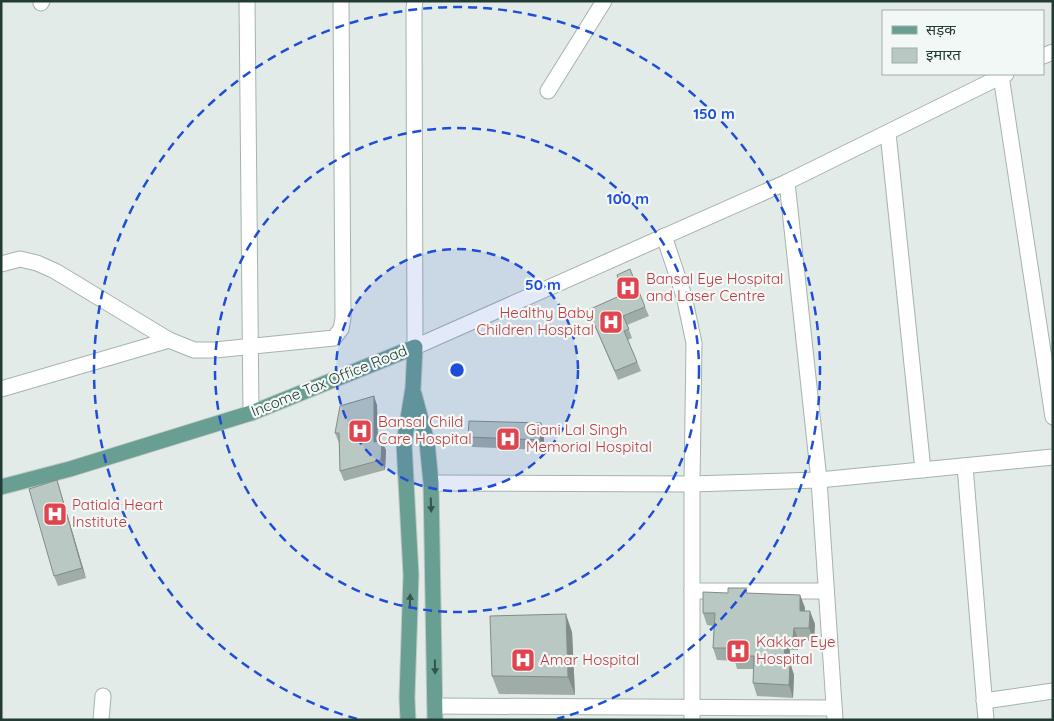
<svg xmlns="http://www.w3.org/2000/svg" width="1054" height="721" viewBox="0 0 1054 721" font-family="Quicksand,'Noto Sans Devanagari',sans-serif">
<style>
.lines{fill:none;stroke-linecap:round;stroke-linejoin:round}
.minor-casing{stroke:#a5b3ae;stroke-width:17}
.major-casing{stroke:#c1c8c6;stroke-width:17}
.minor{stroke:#fff;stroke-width:15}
.major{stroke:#699e93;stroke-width:15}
.wall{fill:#a0aca8}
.shaded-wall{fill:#828c88}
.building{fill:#bac8c3;stroke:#828c88}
.oneway{fill:#34544c}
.ring{fill:none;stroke:#1d4ed8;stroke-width:2.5;stroke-dasharray:9 6}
.labels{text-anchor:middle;stroke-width:4.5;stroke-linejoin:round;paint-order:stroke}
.health-label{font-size:15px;fill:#be3a42;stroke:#f2f8f5;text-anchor:start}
.street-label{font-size:15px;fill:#233b35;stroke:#f2f8f5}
.centre{fill:#1d4ed8;stroke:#f2f8f5;stroke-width:2.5}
.ring-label{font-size:15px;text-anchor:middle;font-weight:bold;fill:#1d4ed8;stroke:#f2f8f5;stroke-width:4.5;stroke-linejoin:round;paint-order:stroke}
</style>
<rect width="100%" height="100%" fill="#e2ebe7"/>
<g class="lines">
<g class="minor-casing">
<g id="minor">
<polyline points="247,1 251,413"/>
<polyline points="415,1 414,9 415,347 787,182 1006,74"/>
<polyline points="41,3 42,1"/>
<polyline points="1043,56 1053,52"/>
<polyline points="1001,76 1053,417"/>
<polyline points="548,91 604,1"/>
<polyline points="888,133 923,470"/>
<polyline points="787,182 819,480 835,720"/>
<polyline points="664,236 684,296 694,343 692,484 692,720"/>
<polyline points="1,264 20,259 37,263 55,271 169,340 194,350 215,350 334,338 341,329 343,318 341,1"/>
<polyline points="1,389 169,340"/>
<polyline points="965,466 986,720"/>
<polyline points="431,483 692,484 819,480 1053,457"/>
<polyline points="692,591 826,591"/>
<polyline points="984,701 1053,691"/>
<polyline points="435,706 834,708"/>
<polyline points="101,720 103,696"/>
</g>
</g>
<g class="major-casing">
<g id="major">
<polyline points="414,394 427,442 431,483 435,720"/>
<polyline points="1,487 70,469 251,413 415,347 413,388 404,443 411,575 407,698 408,720"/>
</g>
</g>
<use href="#minor" class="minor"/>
<use href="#major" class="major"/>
</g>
<g class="wall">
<polygon points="645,307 649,316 627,325 632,338 628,340 641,371 618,380 588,310"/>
<polygon points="377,405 378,442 386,450 385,470 344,481 340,471 339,443 335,433"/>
<polygon points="541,423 544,433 544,450 472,447 468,437"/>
<polygon points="57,480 60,490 86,578 58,586 54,576"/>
<polygon points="728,593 800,595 805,608 805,611 815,624 814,641 798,640 798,650 790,650 789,662 794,675 793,698 757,696 753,683 753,669 737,669 735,661 717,660 713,648 714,626 707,625 703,613"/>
<polygon points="572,632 575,695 499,694 492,676"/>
</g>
<g class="shaded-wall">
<polygon points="374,396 377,405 378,452 374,442"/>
<polygon points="541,423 544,433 544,450 540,440"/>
<polygon points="382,441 386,450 385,470 381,460"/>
<polygon points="57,480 60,490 86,578 82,568"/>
<polygon points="800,595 805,608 804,624 800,611"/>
<polygon points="810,611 815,624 814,641 809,628"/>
<polygon points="566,614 572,632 575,695 568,677"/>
<polygon points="794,628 798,640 798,650 793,638"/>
<polygon points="785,638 790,650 788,674 784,662"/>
<polygon points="790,662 794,675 793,698 789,685"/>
</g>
<g class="building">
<polygon points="630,269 645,307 623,316 629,329 624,331 637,362 615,371 588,310 624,294 617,275"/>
<polygon points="374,396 374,442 382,441 381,460 340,471 339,433 335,433 340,406"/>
<polygon points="469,421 541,423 540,440 468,437"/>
<polygon points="57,480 82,568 54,576 29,489"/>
<polygon points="728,588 747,588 746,593 800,595 800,611 810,611 809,628 794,628 793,638 785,638 784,662 790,662 789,685 753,683 754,656 733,656 733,648 713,648 715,613 703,613 703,592 728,593"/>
<polygon points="566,614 568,677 492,676 490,616"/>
</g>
<defs><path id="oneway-solid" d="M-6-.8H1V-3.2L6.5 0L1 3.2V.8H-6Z" transform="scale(1.25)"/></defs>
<g class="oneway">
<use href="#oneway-solid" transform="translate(431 505) rotate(88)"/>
<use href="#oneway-solid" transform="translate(410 601) rotate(-88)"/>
<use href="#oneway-solid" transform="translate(435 667) rotate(89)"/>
</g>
<circle cx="457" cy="370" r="121" fill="#1d4ed8" fill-opacity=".12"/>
<g class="ring">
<circle cx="457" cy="370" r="121"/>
<circle cx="457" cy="370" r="242"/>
<path d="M357 719A363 363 0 1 1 557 719"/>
</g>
<defs>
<g id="hospital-square" transform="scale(1.25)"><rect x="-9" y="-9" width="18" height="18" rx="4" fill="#e0444e" stroke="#f2f8f5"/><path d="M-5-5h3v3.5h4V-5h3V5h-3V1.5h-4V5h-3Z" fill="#fff"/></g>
</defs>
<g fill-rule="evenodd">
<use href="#hospital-square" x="628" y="288"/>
<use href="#hospital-square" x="611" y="322"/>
<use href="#hospital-square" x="360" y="431"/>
<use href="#hospital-square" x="508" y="439"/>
<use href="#hospital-square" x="55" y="514"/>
<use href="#hospital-square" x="738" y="651"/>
<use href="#hospital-square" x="523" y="660"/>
</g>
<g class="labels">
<g class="health-label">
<text x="646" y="284">Bansal Eye Hospital<tspan x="646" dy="17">and Laser Centre</tspan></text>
<text x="594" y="318" text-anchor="end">Healthy Baby<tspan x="594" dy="17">Children Hospital</tspan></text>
<text x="378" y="427">Bansal Child<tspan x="378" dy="17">Care Hospital</tspan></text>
<text x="526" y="435">Giani Lal Singh<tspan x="526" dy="17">Memorial Hospital</tspan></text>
<text x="72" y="510">Patiala Heart<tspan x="72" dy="17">Institute</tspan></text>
<text x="756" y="647">Kakkar Eye<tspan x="756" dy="17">Hospital</tspan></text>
<text x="540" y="665">Amar Hospital</text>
</g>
<g class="street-label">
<text transform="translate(329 381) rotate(-22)" y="5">Income Tax Office Road</text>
</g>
</g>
<circle cx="457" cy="370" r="8" class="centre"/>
<g class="ring-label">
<text x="714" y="119">150 m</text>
<text x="628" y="204">100 m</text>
<text x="543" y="290">50 m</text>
</g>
<rect width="1054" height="721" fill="none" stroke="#233b35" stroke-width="5"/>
<rect x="882" y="10" width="162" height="65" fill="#f2f8f5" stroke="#9faca8"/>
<rect x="892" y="26" width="25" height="8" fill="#699e93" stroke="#9faca8"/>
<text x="926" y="35" font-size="15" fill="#233b35">सड़क</text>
<rect x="892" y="48" width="25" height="15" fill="#bac8c3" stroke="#9faca8"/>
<text x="926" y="60" font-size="15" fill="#233b35">इमारत</text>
</svg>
